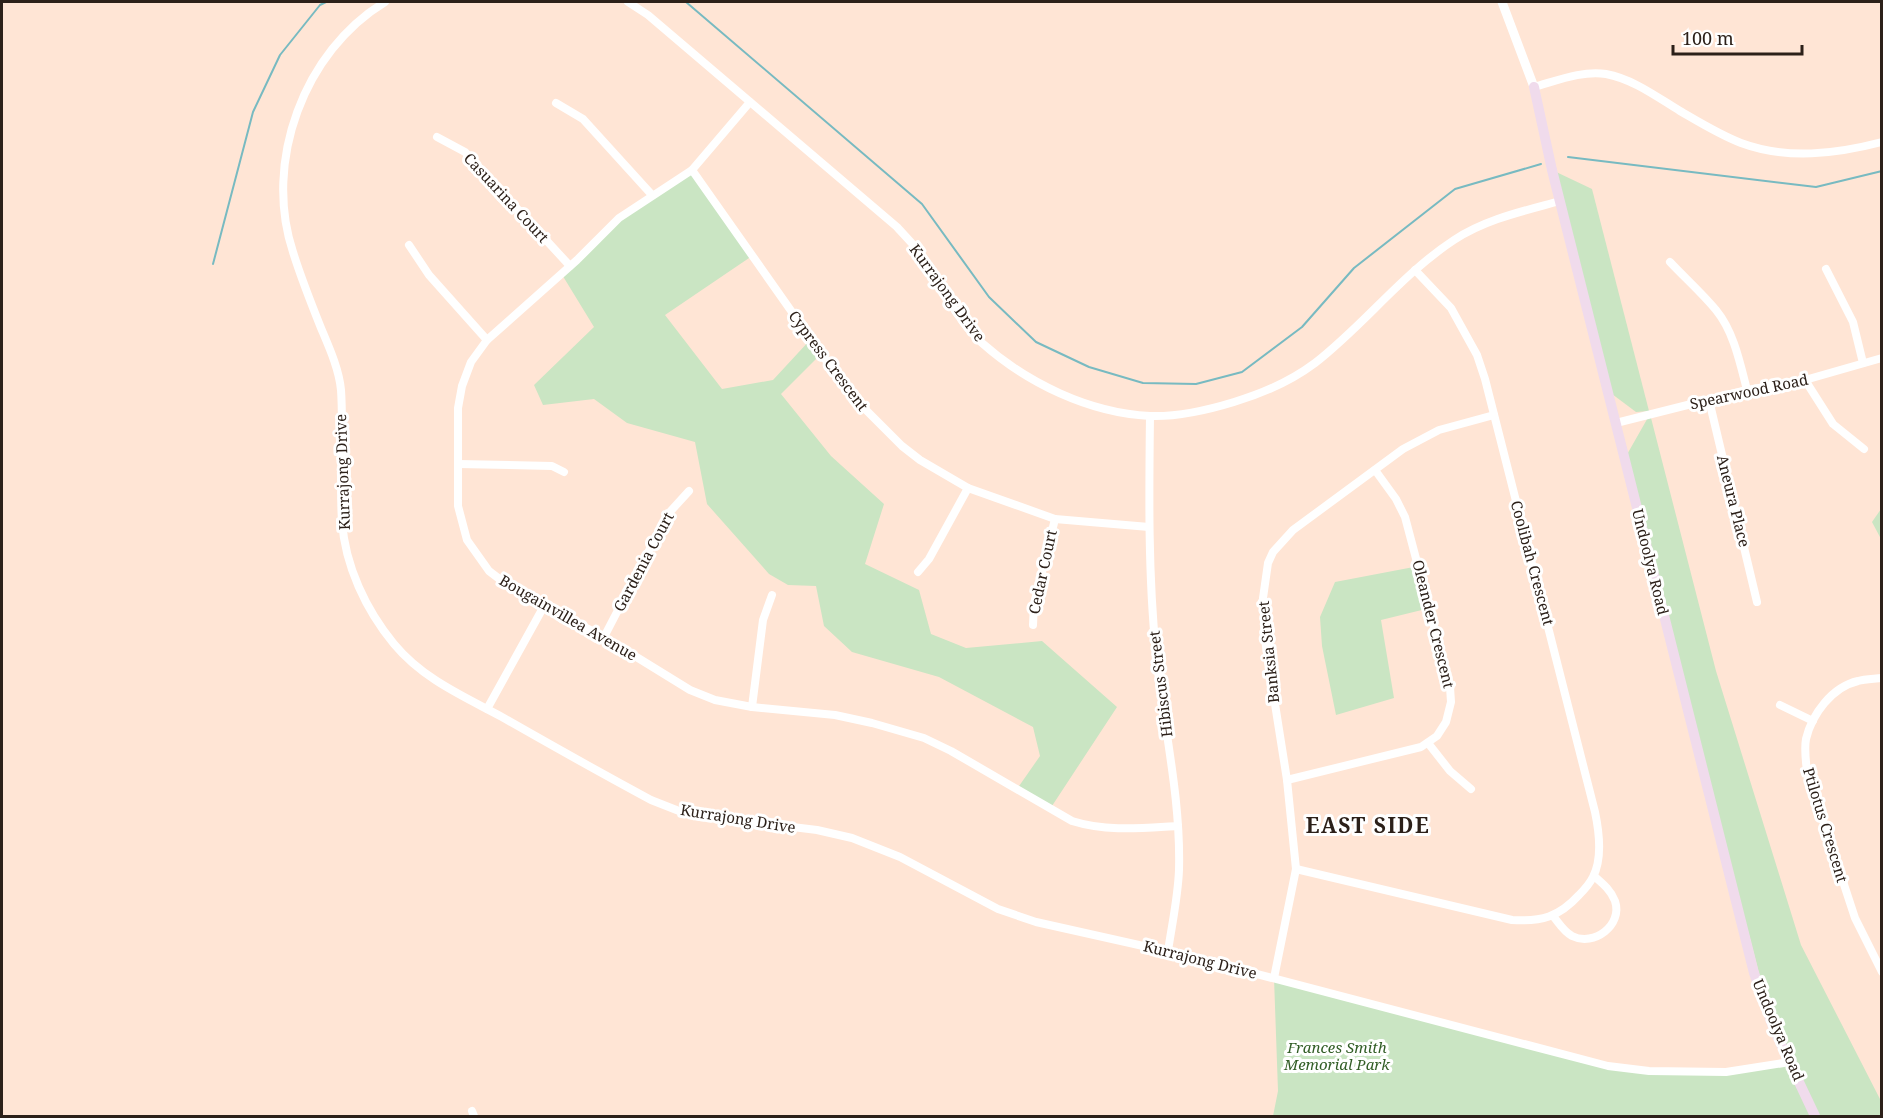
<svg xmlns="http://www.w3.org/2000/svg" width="1883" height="1118" viewBox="0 0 1883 1118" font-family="'Noto Serif',serif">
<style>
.green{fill:#cae5c3}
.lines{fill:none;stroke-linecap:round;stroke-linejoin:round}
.stream{stroke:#78bac1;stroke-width:2}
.minor{stroke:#fff;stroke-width:8}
.tertiary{stroke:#fff;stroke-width:9}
.secondary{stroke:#f0dbec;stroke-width:10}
.labels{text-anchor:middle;stroke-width:6;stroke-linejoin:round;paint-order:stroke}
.street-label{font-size:15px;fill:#2c2019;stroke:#fff}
.park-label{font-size:15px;font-style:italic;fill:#315d25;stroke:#fff}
.district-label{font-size:21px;font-weight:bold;letter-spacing:1.5px;fill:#2c2019;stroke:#fff}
</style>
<rect width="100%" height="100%" fill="#ffe5d5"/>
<g class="green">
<polygon points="692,170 752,256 665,315 722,389 773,380 810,340 820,355 781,394 831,456 884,504 865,564 919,590 931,634 966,648 1042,641 1117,707 1050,809 1017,789 1040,756 1033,727 939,677 852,652 824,626 816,586 788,585 769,574 707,504 695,442 627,423 594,399 543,405 534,385 594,327 561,273 619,218"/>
<polygon points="1552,170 1592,189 1649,411 1636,412 1608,391"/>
<polygon points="1650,414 1716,671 1801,945 1881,1101 1881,1116 1273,1116 1278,1091 1274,978 1608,1066 1726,1072 1790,1062 1773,1027 1625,458"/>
<polygon points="1881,509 1881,539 1872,522"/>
<polygon points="1419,566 1430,608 1381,620 1394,698 1336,715 1322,646 1320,617 1335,582"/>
</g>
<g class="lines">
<g class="stream">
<polyline points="686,2 922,204 989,297 1036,342 1089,367 1143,383 1196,384 1242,372 1302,327 1354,268 1455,189 1541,164"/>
<polyline points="1568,157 1816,187 1882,171"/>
<polyline points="213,264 253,112 280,55 320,5 326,2"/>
</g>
<g class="minor">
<path d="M385,2C304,51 263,162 293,252C301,278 311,303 321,328C329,347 339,369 341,390C344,433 339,477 342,521C345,566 366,610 394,644C423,679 463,696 502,717C551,745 601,773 651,800L679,811L704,816L817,830L852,838L900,857L998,909L1036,922L1188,956L1608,1066L1649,1071L1726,1072L1790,1062"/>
<path d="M628,2L648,15L897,227C905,236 914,245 921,254C941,283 955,319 982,343C1027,383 1089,413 1150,416C1178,417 1208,410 1234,402C1264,393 1291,381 1315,363C1364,325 1402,274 1454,240C1486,219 1524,211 1560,201"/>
<path d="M1534,87C1556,81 1583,70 1606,74C1633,79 1657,97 1680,111C1699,122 1720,135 1741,143C1787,160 1836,154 1882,142"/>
<path d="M750,102L692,170L619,218L577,260L487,340L471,362L462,386L458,408V506L467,540L489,571L506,584L544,606L604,637L690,690L715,700L752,707L835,715L872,723L924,738L951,751L1072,821C1107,832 1142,828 1178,826"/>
<polyline points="556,103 583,119 652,195"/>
<polyline points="437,137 465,152 570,266"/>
<polyline points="692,170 849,393 902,446 920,460 968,488 1055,519 1149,527"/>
<polyline points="409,245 429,275 487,340"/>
<path d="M1670,262C1685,278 1702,293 1716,310C1734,332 1740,363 1747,390"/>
<polyline points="1826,269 1853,322 1863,363"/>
<polyline points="1805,380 1833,424 1864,449"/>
<polyline points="1709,400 1757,602"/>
<path d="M1150,416C1149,494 1148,574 1156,653C1163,725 1181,796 1179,870C1178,897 1172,924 1168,951"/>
<polyline points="1616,423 1747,390 1805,380 1882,358"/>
<polyline points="458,464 552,466 564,472"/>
<polyline points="918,572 929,559 968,488"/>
<polyline points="1033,625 1034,604 1055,519"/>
<polyline points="604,637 668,514 689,491"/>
<path d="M1882,678C1874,679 1865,679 1858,681C1832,687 1812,714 1806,739C1804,750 1806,761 1807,772L1855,918L1882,972"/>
<polyline points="1780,705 1813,721"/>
<polyline points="752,707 763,620 772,595"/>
<polyline points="487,709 544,606"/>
<polyline points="1428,743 1450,771 1471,789"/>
<polyline points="1287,780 1421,747 1437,736 1446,722 1451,702 1450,687 1405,517 1396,499 1375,470"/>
<path d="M1296,869L1512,920C1541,922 1559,917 1579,895C1584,890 1590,883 1593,877C1603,858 1599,831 1595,812L1485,379L1477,355L1451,308L1415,270"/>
<path d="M1553,916C1559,923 1563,931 1572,936C1594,947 1623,925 1615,901C1611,890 1602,883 1594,876"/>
<polyline points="1274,978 1296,869 1287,780 1266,647 1263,598 1268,563 1273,552 1293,530 1403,449 1439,430 1494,415"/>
<polyline points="472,1111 474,1116"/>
</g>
<polyline class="tertiary" points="1502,2 1534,87"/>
<polyline class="secondary" points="1534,87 1552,170 1754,973 1773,1027 1815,1116"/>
</g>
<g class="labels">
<g class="street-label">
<text transform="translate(506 198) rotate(47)" y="5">Casuarina Court</text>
<text transform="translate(947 293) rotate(54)" y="5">Kurrajong Drive</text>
<text transform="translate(828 361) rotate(53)" y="5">Cypress Crescent</text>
<text transform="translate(1749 392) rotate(-12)" y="5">Spearwood Road</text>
<text transform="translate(343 472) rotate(-92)" y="5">Kurrajong Drive</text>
<text transform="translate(1733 501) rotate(76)" y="5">Aneura Place</text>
<text transform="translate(644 562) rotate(-62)" y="5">Gardenia Court</text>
<text transform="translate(1650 562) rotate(76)" y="5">Undoolya Road</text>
<text transform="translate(1532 563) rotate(75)" y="5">Coolibah Crescent</text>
<text transform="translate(1043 572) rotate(-78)" y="5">Cedar Court</text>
<text transform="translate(568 618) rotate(30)" y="5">Bougainvillea Avenue</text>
<text transform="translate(1433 624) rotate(76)" y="5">Oleander Crescent</text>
<text transform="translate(1269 652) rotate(-96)" y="5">Banksia Street</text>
<text transform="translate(1161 684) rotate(-97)" y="5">Hibiscus Street</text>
<text transform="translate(738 819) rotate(9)" y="5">Kurrajong Drive</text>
<text transform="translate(1825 825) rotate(73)" y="5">Ptilotus Crescent</text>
<text transform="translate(1200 960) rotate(14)" y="5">Kurrajong Drive</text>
<text transform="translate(1778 1030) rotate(67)" y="5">Undoolya Road</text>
</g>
<g class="park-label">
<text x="1337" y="1053">Frances Smith<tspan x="1337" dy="17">Memorial Park</tspan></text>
</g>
<g class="district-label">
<text x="1368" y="833">EAST SIDE</text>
</g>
</g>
<rect width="1883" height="1118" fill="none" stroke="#2c2019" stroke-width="6"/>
<path d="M1673 45v9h129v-9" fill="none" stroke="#2c2019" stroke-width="3"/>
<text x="1682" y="45" font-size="18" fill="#2c2019" stroke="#ffffff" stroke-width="4.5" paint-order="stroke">100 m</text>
</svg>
